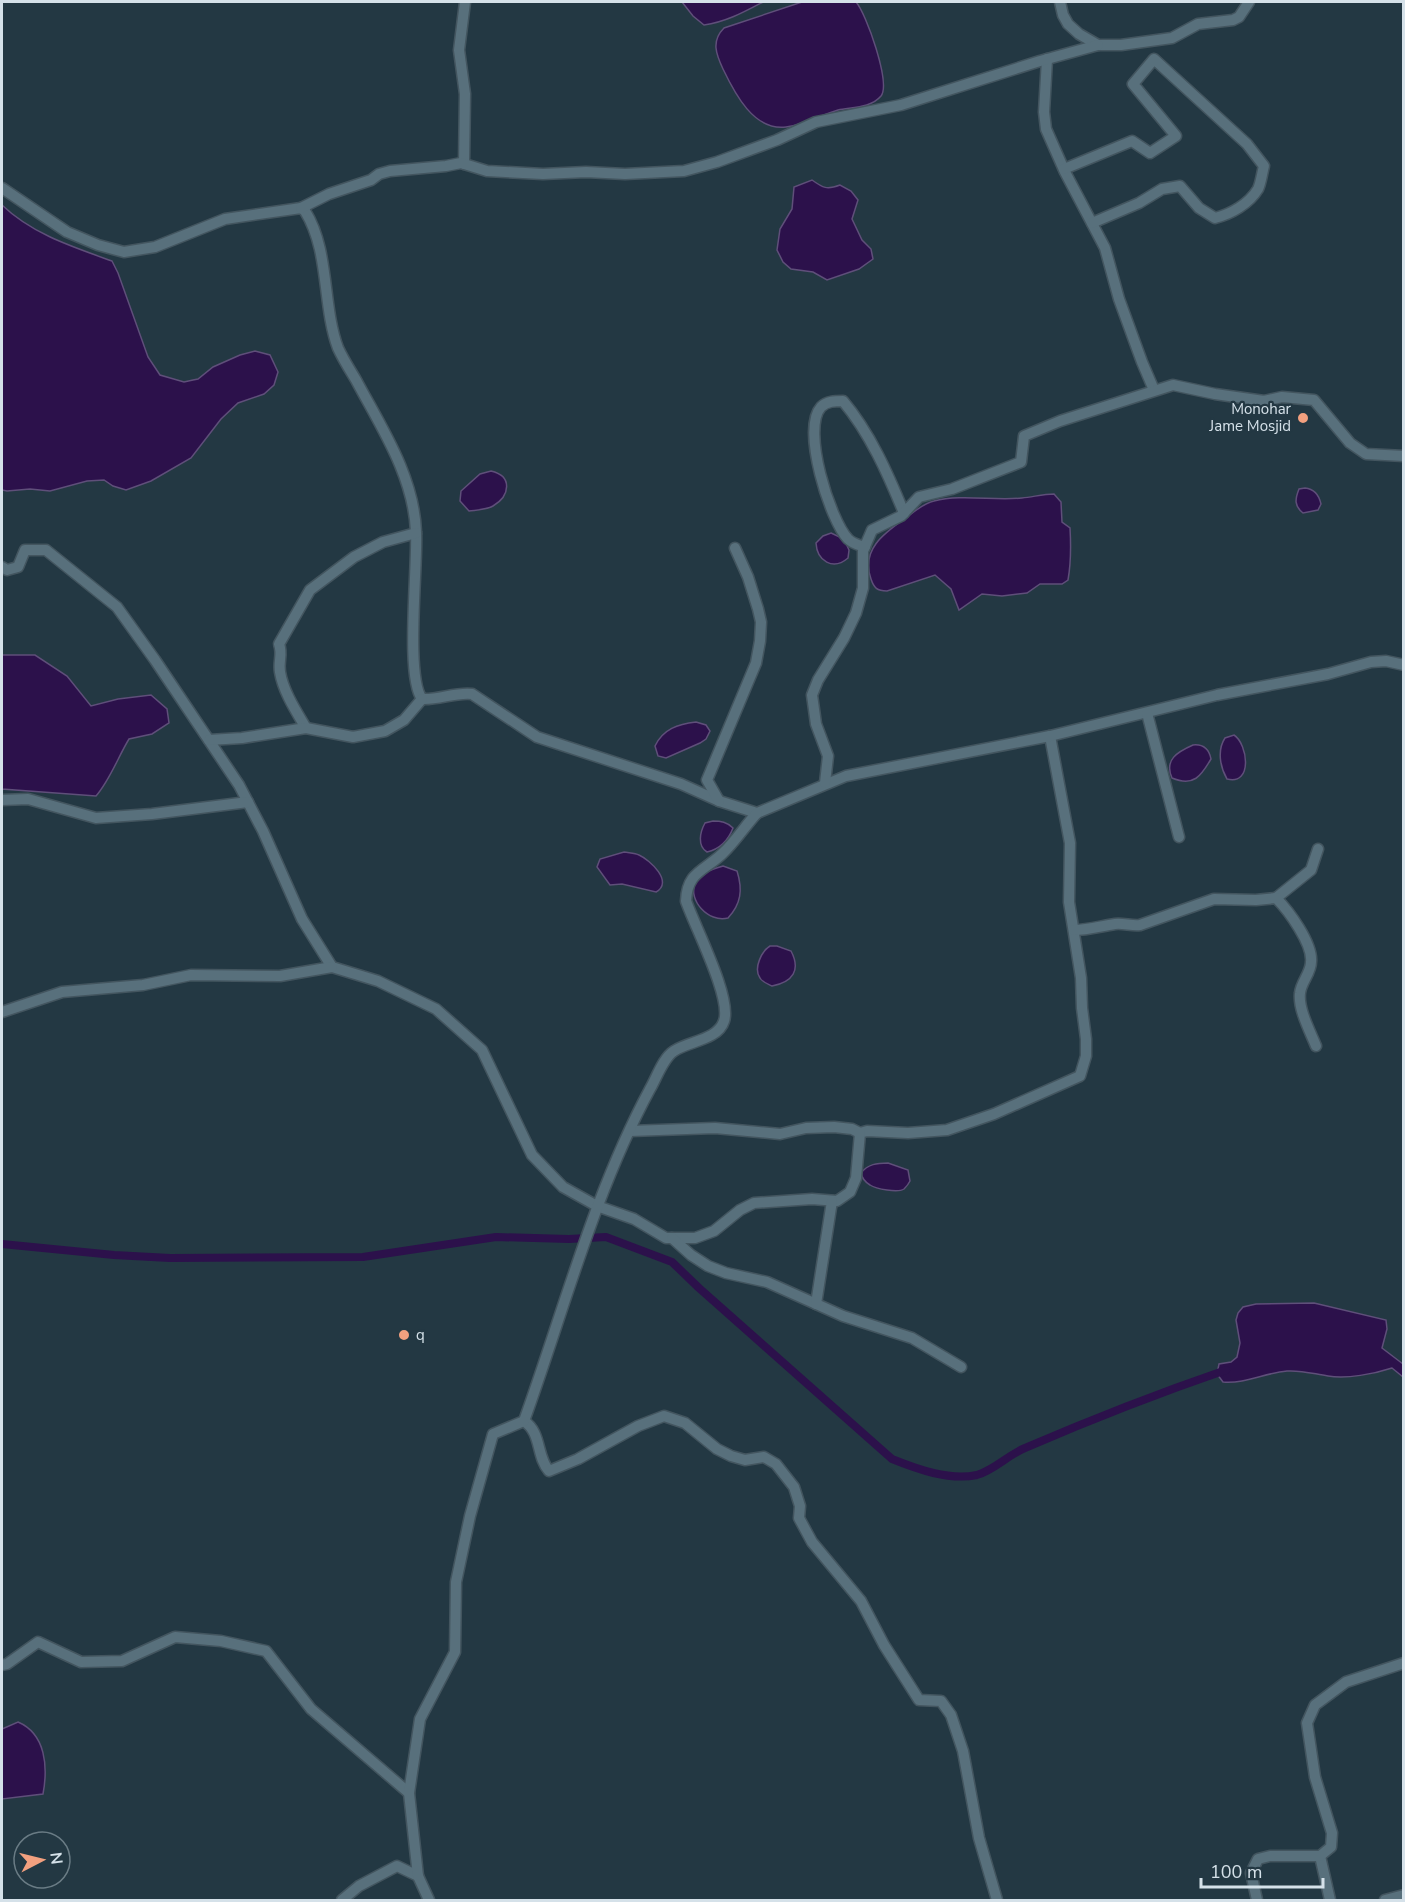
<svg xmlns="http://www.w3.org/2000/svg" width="1405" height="1902" viewBox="0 0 1405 1902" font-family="'Nunito Sans',sans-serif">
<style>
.water{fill:#2c114b;stroke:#5f4f7a;stroke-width:1.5}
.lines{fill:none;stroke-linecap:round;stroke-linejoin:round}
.canal{stroke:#2c114b;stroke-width:8}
.minor-casing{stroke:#43555f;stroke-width:13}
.minor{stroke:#58707c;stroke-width:10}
.poi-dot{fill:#f2a07f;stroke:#233843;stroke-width:2}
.labels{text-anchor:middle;stroke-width:4.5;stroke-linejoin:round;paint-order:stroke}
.poi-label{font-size:15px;fill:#d5e1e9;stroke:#233843;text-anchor:end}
</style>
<rect width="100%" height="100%" fill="#233843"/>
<g class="water">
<path d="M682,2H763C744,12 726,22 704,25L693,16Z"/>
<path d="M802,2H856C866,13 891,83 881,96C871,108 852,107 838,110C821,115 803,125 786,127C754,131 735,94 723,69C716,54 711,41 724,28Z"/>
<path d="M812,180C823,188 827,190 840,185L851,191L858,200L852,219L862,240L871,249L873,259L859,269L827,280L813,272L791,269L783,262L777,250L780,229L792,209L794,187Z"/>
<path d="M2,205C32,234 73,247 112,261L118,273L148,357L160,375L184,382L193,380L198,379L213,367L240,355L255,351L270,355L278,372L274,385L264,394L238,403L221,419L191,458L151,481L126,490L113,486L104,480L87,481L50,491L30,489L7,491L2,490Z"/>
<path d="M491,471C513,476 510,496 493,506C486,510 476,510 469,511L460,501L461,491L480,474Z"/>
<path d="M1305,488C1315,489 1319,495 1321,504L1318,510L1303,513C1294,506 1295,499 1299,489Z"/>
<path d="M1054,494L1061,502L1062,522L1070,528C1071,545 1071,563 1068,580L1062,584H1040L1027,593L1002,596L982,594L959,610L951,589L935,575L887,591C877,591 874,588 871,579C860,549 886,532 907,517C915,511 924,503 934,501C961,494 995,501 1022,498C1033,497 1043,494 1054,494Z"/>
<path d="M831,533L844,539L849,550L848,558C833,571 817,561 816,543L823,536Z"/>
<path d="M2,655H35L67,676L91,706L118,699L151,695L167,709L169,723L152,734L129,739C118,757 110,780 96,796L2,789Z"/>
<path d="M696,722L706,725L710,731L706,739L700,743L666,758L658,756L655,746C663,729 678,724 696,722Z"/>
<path d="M1234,735C1248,744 1253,786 1227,779C1220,767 1217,750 1225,738Z"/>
<path d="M1193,745C1203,744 1209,749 1211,759C1201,776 1194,787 1172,778C1164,760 1177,752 1193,745Z"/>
<path d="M713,821C721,821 727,822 733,828C728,841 720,849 707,852C697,846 700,832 705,823Z"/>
<path d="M624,852C629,853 635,853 639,855C650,860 674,882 656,892L622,884L610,885L597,867L600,859Z"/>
<path d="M723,866L737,871C743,890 741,904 728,918C708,923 688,900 695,883C699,873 713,869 723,866Z"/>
<path d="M770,946H777L791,951C801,970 793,982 772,986C768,984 762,982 760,978C753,968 762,951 770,946Z"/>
<path d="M888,1163L908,1170L910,1181C909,1183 905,1188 904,1189C898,1193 876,1189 870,1185C865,1182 862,1178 861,1173C868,1164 877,1163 888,1163Z"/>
<path d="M1314,1303L1386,1320L1387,1329L1382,1348L1403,1364V1377L1392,1368C1374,1374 1347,1379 1328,1376C1314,1374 1302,1370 1287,1371C1265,1373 1245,1384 1223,1382L1217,1374L1219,1364L1231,1362L1237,1357L1240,1343L1236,1320L1238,1313L1243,1307L1256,1304Z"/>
<path d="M18,1722C46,1734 48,1767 43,1794L2,1799V1729Z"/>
</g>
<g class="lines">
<path class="canal" d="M2,1244L114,1255L170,1258L363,1257L496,1237L569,1239L606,1237L672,1262L699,1288L892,1459C917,1469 949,1481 977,1475C994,1470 1008,1455 1025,1448C1090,1420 1159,1393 1226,1370"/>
<g class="minor-casing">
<g id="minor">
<polyline points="1060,2 1063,15 1068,24 1079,34 1098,45 1121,45 1172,38 1198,24 1233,20 1239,17 1249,2"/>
<polyline points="1047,59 1044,112 1046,129 1065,172 1105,248 1119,299 1142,362 1154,390"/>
<polyline points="464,164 465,94 459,50 465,2"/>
<path d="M1064,169L1132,141L1150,153L1176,136L1133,84L1154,59L1247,144L1264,166C1262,173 1261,183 1258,189C1249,204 1231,214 1215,218L1199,208L1180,186L1162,189L1139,203L1092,223"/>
<path d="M2,188L67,232L98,245L124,252L155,247L225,219L301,208L305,211C330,251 322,305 338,348C343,359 350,370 356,380C381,427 414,476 416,532C418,565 405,676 422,699"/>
<polyline points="301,208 329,194 371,180 379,174 390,171 446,166 461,163 487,171 543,174 586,172 625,174 684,171 717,162 777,140 816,122 901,105 1040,61 1098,45"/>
<path d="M865,547C859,545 853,544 848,539C830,520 801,429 821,407C827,401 835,401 843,401C870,433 888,474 904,513"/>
<polyline points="2,567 7,570 18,567 25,550 46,550 117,607 155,660 239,785 263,831 302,919 332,967 378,981 436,1009 482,1050 532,1155 563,1187 597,1206 634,1219 666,1238 695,1238 714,1231 740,1210 754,1203 812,1199 837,1201 850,1192 856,1178 860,1133 867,1131 908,1133 947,1130 994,1114 1080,1076 1086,1056 1086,1039 1082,1008 1081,978 1069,902 1070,843 1050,736"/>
<path d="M422,699C439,700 455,692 472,694L537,737L681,784L719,801L757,813L846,776L1050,736L1217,695L1328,674L1371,662L1386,661L1404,665"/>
<polyline points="1147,713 1179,837"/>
<path d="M306,728C296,711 283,691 280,672C278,661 283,655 279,644L310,590L354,557L383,542L416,533"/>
<polyline points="209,740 242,738 306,728 353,737 385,731 404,720 422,699"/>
<polyline points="825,783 828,756 816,724 812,695 818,680 844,638 856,613 863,588 863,551 872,530 901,516 919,497 952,489 1021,462 1024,436 1060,421 1173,385 1215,394 1264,401 1282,397 1314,400 1350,443 1366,454 1404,456"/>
<polyline points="2,800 28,799 96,818 152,814 248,802"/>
<polyline points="719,801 707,780 756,663 760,641 761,622 758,609 748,577 735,548"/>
<polyline points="1276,898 1311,870 1318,849"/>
<path d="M1074,930C1088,930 1101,926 1115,924C1123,923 1132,926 1140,925L1214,899L1256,900L1276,898C1289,911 1313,944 1311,962C1311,973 1301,982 1300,993C1298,1009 1310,1031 1316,1046"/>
<polyline points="2,1012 62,992 143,985 191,975 280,976 332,967"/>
<polyline points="630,1131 715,1128 780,1134 806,1128 834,1127 852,1129 860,1133"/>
<polyline points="672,1238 691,1255 708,1266 726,1273 767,1282 843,1316 912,1338 961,1367"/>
<polyline points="816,1304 832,1201"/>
<path d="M524,1421C542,1433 536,1456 549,1471L578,1459L638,1426L664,1416L685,1423L717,1449L731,1456L745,1460L764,1457L776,1464L794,1487L800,1506L799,1518L812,1542L861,1601L884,1645L919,1700L941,1701L951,1715L963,1751L979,1838L997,1900"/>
<polyline points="2,1665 7,1664 38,1642 81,1662 122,1661 175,1637 221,1641 266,1651 311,1709 409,1793"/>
<polyline points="1320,1856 1330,1900"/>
<polyline points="342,1900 359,1886 397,1866 418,1876"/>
<path d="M429,1900L418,1876L409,1793L420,1719L455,1652L456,1582L470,1516L493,1434L524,1421C564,1310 594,1193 650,1089C657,1077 663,1058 674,1051C689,1041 718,1040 724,1021C732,998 695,927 686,901C687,872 704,871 722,854C735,842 745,826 757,813"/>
<polyline points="1257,1900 1251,1873 1258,1859 1270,1856 1320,1856 1331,1847 1332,1833 1315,1777 1307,1723 1315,1705 1346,1682 1404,1663"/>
<polyline points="1385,1900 1404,1895"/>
</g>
</g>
<use href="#minor" class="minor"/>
</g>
<g class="poi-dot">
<circle cx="1303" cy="418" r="6"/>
<circle cx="404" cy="1335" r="6"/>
</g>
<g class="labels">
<g class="poi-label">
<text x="1291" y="414">Monohar<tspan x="1291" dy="17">Jame Mosjid</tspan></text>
<text x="416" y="1340" text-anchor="start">q</text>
</g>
</g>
<rect width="1405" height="1902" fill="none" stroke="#d5e1e9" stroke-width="6"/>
<g transform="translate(42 1860) rotate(83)"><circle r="28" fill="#233843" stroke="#6a7c85" stroke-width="1.5"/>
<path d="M0-4.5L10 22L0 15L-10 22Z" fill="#f2a07f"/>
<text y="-9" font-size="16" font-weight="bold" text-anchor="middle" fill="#d5e1e9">N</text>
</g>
<path d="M1201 1878v9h122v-9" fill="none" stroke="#d5e1e9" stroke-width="3"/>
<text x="1210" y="1878" font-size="18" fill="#d5e1e9" stroke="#233843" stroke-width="4.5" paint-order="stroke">100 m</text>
</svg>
